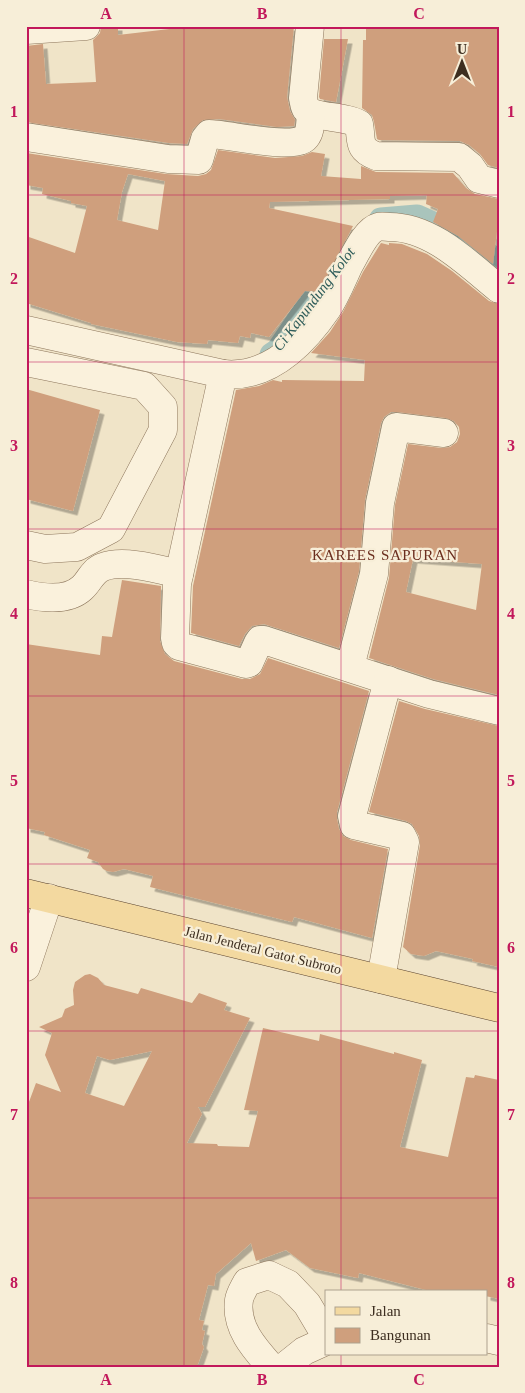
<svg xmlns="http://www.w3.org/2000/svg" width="525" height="1393" viewBox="0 0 525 1393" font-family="'Times New Roman',serif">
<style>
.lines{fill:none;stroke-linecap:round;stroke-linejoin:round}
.canal{stroke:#a9c4bc;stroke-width:25}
.building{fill:#cf9f7d;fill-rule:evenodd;filter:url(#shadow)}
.minor-casing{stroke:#8d765c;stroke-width:29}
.major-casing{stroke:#5b4430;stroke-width:29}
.minor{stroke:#faf1dc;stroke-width:28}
.major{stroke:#f3d9a0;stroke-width:28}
.grid{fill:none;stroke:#c2185b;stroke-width:1;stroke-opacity:0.55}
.labels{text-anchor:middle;stroke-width:4.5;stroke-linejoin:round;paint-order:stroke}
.street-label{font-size:14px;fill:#3d2e20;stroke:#f7eed8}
.water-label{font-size:15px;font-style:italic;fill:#2f5d5a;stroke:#f7eed8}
.neighbourhood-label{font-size:15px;letter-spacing:1px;fill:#6b2e1e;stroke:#f7eed8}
.neatline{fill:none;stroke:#c2185b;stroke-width:2}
.grid-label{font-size:16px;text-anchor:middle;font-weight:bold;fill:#c2185b}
</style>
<defs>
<filter id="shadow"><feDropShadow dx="4.5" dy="4.5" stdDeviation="0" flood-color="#0004"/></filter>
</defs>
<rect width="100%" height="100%" fill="#f0e4c8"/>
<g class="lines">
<g class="canal">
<polyline points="381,220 417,217 464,238 499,263"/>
<polyline points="272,355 278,351 338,263 348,253"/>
</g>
</g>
<g class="building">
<polygon points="101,26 118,26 118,35 178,28 294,26 287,97 290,111 295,120 294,126 277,127 219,119 203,120 193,129 187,144 169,143 26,122 26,46 43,44 46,84 96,82 93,40 100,33"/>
<polygon points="366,26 499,26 499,168 488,165 480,154 469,145 460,141 379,140 377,139 374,122 372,115 362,108 363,40 366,40"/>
<polygon points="324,39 348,39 336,102 320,99 319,97"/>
<path d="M218,150L275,158L302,156L312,152L325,154L321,176L361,179V166L376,172L453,173L466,188L475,194L499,199V215L493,264L458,236L433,222L438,209L426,204L427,195L390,196V199L270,202L269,208L353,226L319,292L305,291L269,337L251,333L250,338L240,336L238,343L208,340L207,344L177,342L91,324V323L26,303V236L75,253L87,206L71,203V201L42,194L43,188L26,185V153L166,174L198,176L206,174L211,170ZM128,174L165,181L158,230L117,220L122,192Z"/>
<path d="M381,243L389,245V243L402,244L427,254L452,271L489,301L499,304V695L433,679L369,658L389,578L395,505L408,444L442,448L450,447L457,442L460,434L459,427L454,421L446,418L397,412H391L384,417L381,423L365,500L359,571L339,648L264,624L252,626L245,634L239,646L191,633L193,586L236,390L259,386L273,380L282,382V380L364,381L365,360L311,353L330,332L343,312L363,272ZM413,559L482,564L476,610L406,592Z"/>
<polygon points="26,389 100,410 73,511 26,499"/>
<polygon points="122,580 161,586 160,641 165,654 174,661 242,679 250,679 260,674 268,658 369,691 337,812 337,819 339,829 343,836 351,840 388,849 372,938 294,917 292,922 150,887 153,876 124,869 113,872 107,871 103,869 98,862 87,858 90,850 44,835 45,832 26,828 26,644 100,655 102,636 112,637"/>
<polygon points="399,701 425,709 499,726 499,967 472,961 473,959 436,951 424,956 417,955 411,954 403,947 420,845 419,836 412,824 406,821 369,812"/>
<path d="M90,974L98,978L104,985L138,994L141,988L192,1003L199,993L227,1003L224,1010L250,1018L205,1107H198L202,1114L187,1143L217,1144L218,1146L249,1147L258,1111L244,1110L263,1028L319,1041L320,1034L394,1054V1052L422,1060L400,1147L448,1157L466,1077L474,1078L475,1075L499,1080V1299L486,1296V1292H434L359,1273L358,1278L310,1268L286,1250L256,1261L251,1243L216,1274L214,1286L208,1285L199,1320L204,1321L202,1330L205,1331L202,1344L204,1347L197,1367H26V1110L36,1083L61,1092L45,1055L52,1033L39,1027L62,1017L65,1009L74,1005L73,990L75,982L85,975ZM152,1051L124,1106L85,1093L97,1056L110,1060Z"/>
</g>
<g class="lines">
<g class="minor-casing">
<g id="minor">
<path d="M310,26L303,98C304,102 304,106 306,109C313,118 346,116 359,124C362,140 357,149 376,156L459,157L470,166L479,179L499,184"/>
<polyline points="26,30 86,26"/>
<path d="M26,137L168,159L199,160L205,139L209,134C227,134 296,151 306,137C311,131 310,121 311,114"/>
<path d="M499,289C468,264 432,227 390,227C387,227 381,226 378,227C366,230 355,255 349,265C342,280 336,296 327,309C303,344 269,379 223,374L177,584L175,638L176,643L179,646L246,664L249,663L258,643L260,640H264L429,694L499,711"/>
<polyline points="26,330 223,374"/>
<polyline points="26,362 144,386 163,407 163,430 111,529 77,547 45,549 26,545"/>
<path d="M26,594C43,598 68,601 82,588C90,581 92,571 103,567C123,559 158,569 179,574"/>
<polyline points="350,667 374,574 380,503 396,427 444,433"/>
<polyline points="26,967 49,898"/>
<polyline points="381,979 405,842 402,836 354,825 352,816 388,680"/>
<polyline points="486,1338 499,1341"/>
<path d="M271,1367C254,1348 235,1327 239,1300C240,1294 244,1288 247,1282L269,1275L288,1284L307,1304L326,1336"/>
<polyline points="284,1367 304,1351 326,1341"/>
</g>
</g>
<g class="major-casing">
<polyline id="major" points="26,893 499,1008"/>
</g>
<use href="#minor" class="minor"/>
<use href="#major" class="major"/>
</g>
<path class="grid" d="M184,26V1367M341,26V1292M26,195H499M26,362H499M26,529H499M26,696H499M26,864H499M26,1031H499M26,1198H499M341,1354V1367"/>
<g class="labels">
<g class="street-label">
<text transform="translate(263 950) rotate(14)" y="5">Jalan Jenderal Gatot Subroto</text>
</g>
<g class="water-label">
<text transform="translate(314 299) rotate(-53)" y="5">Ci Kapundung Kolot</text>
</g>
<g class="neighbourhood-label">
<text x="385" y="560">KAREES SAPURAN</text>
</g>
</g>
<rect width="525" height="1393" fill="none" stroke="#f7eed8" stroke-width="55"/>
<rect x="325" y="1290" width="162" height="65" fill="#f7eed8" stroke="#ada18e"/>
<rect x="335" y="1307" width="25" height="8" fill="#f3d9a0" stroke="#ada18e"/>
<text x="370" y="1316" font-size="15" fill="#3d2e20">Jalan</text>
<rect x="335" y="1328" width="25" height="15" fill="#cf9f7d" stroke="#ada18e"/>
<text x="370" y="1340" font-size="15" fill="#3d2e20">Bangunan</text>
<g transform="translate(462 62)" stroke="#f7eed8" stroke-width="4" paint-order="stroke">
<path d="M0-4L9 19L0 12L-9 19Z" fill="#3d2e20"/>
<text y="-8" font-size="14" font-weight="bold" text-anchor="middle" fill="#3d2e20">U</text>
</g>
<rect x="28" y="28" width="470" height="1338" class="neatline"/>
<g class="grid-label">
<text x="106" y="19">A</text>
<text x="262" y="19">B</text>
<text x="419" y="19">C</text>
<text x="14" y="117">1</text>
<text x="511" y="117">1</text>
<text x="14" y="284">2</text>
<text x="511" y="284">2</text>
<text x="14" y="451">3</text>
<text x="511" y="451">3</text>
<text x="14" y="619">4</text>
<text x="511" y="619">4</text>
<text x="14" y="786">5</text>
<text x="511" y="786">5</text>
<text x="14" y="953">6</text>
<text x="511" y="953">6</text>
<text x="14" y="1120">7</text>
<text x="511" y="1120">7</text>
<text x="14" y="1288">8</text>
<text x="511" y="1288">8</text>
<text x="106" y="1385">A</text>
<text x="262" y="1385">B</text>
<text x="419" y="1385">C</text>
</g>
</svg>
